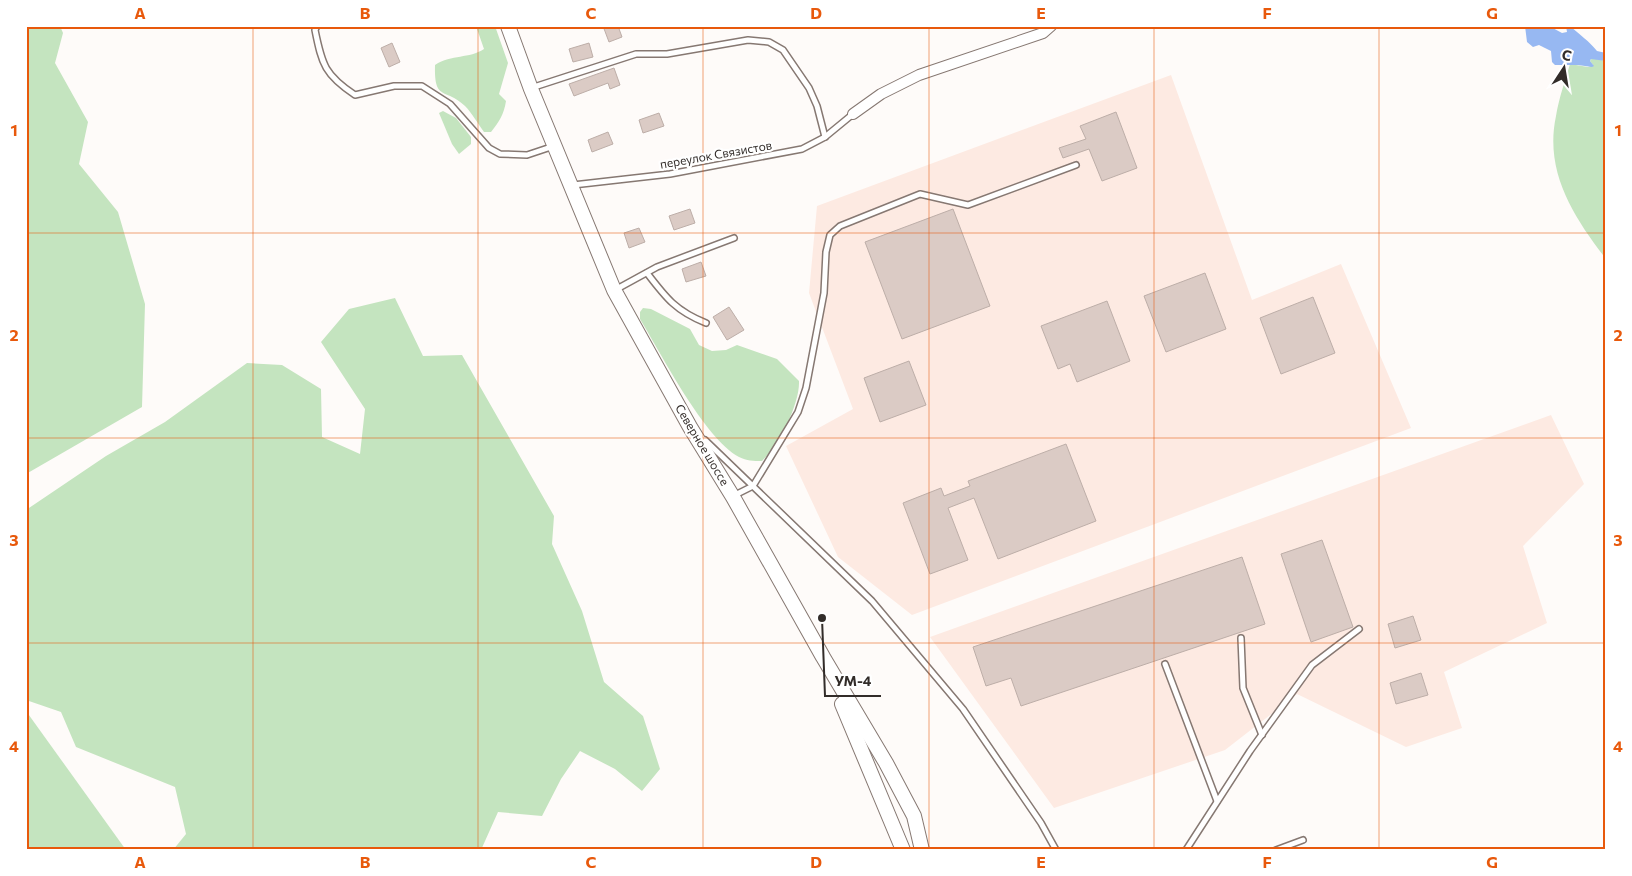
<svg xmlns="http://www.w3.org/2000/svg" width="1632" height="876" viewBox="0 0 1632 876" font-family="Commissioner,sans-serif">
<style>
.built{fill:#fdeae2}
.green{fill:#c4e4bf}
.water{fill:#97b8f2}
.building{fill:#dbcbc5;stroke:#bdaea8}
.lines{fill:none;stroke-linecap:round;stroke-linejoin:round}
.lane-casing{stroke:#867872;stroke-width:8}
.street-casing{stroke:#867872;stroke-width:12}
.secondary-casing{stroke:#867872;stroke-width:16}
.lane{stroke:#fff;stroke-width:5}
.street{stroke:#fff;stroke-width:10}
.secondary{stroke:#fff;stroke-width:14}
.grid{fill:none;stroke:#e8590c;stroke-width:1;stroke-opacity:0.55}
.labels{text-anchor:middle;stroke-width:4.5;stroke-linejoin:round;paint-order:stroke}
.street-label{font-size:12px;fill:#322c29;stroke:#fff}
.leader{fill:none;stroke:#322c29;stroke-width:2}
.callout-dot{fill:#322c29;stroke:#fff;stroke-width:2}
.callout-label{font-size:14px;text-anchor:middle;font-weight:bold;fill:#322c29;stroke:#fff;stroke-width:4.5;stroke-linejoin:round;paint-order:stroke}
.neatline{fill:none;stroke:#e8590c;stroke-width:2}
.grid-label{font-size:16px;text-anchor:middle;font-weight:bold;fill:#e8590c}
</style>
<rect width="100%" height="100%" fill="#fefbf9"/>
<g class="built">
<polygon points="1171,75 1252,300 1341,264 1411,428 912,615 838,557 786,446 853,409 809,293 817,206"/>
<polygon points="1551,415 1584,484 1523,546 1547,623 1444,672 1462,728 1406,747 1297,694 1225,750 1054,808 930,637"/>
</g>
<g class="green">
<polygon points="26,26 60,26 63,33 55,63 88,122 79,164 118,212 145,304 142,407 26,474"/>
<path d="M476,26H495L508,63L499,94L506,101C504,114 499,122 491,132H484C478,124 472,113 465,106C445,87 434,102 435,65C452,54 469,59 484,49Z"/>
<path d="M1592,58L1606,61V259C1574,217 1544,172 1556,116C1559,98 1565,81 1570,64L1588,67L1593,65L1590,61Z"/>
<polygon points="443,111 456,118 471,137 471,144 459,154 452,144 439,113"/>
<polygon points="395,298 423,356 462,355 554,516 552,544 582,611 604,682 643,716 660,769 642,791 615,769 580,751 561,779 542,816 498,812 481,850 173,850 186,834 175,787 76,747 61,712 26,700 26,510 106,456 165,422 247,363 282,365 321,389 322,437 360,454 365,409 321,342 349,309"/>
<path d="M643,308L651,309L690,329L699,345L712,351L726,350L737,345L777,359L799,381C800,404 779,445 762,461C753,461 747,461 739,457C704,438 662,355 640,319V312Z"/>
<polygon points="26,711 126,850 26,850"/>
</g>
<path class="water" d="M1525,26H1549L1562,33L1567,32L1566,26H1570C1580,35 1589,41 1597,51L1606,53V61L1591,59L1590,61L1594,66L1592,67L1578,65H1555L1552,62L1551,51L1539,45L1533,47L1527,42Z"/>
<g class="building">
<polygon points="603,26 618,26 622,37 609,42"/>
<polygon points="392,43 400,62 389,67 381,48"/>
<polygon points="589,43 593,57 573,62 569,49"/>
<polygon points="614,68 620,85 610,89 608,83 574,96 569,84"/>
<polygon points="1116,112 1137,168 1102,181 1089,149 1063,158 1059,148 1086,139 1080,126"/>
<polygon points="659,113 664,126 643,133 639,120"/>
<polygon points="608,132 613,144 592,152 588,140"/>
<polygon points="690,209 695,223 674,230 669,216"/>
<polygon points="953,209 990,306 902,339 865,242"/>
<polygon points="639,228 645,242 629,248 624,233"/>
<polygon points="701,262 706,276 686,282 682,269"/>
<polygon points="1205,273 1226,329 1166,352 1144,296"/>
<polygon points="1313,297 1335,353 1281,374 1260,318"/>
<polygon points="1107,301 1130,361 1077,382 1070,364 1058,369 1041,326"/>
<polygon points="729,307 744,330 727,340 713,317"/>
<polygon points="909,361 926,405 880,422 864,378"/>
<polygon points="1066,444 1096,521 998,559 974,498 948,508 968,560 930,574 903,503 941,488 944,496 970,486 968,481"/>
<polygon points="1322,540 1353,627 1311,642 1281,554"/>
<polygon points="1242,557 1265,624 1021,706 1011,678 986,686 973,647"/>
<polygon points="1413,616 1421,640 1395,648 1388,624"/>
<polygon points="1421,673 1428,695 1396,704 1390,683"/>
</g>
<g class="lines">
<g class="lane-casing">
<g id="lane">
<path d="M317,26L315,30C322,65 325,75 355,95L394,86H422L450,104L489,148L500,154L527,155L554,146"/>
<polyline points="531,88 636,54 667,54 748,40 769,42 783,50 809,88 817,106 825,137"/>
<polyline points="573,185 670,174 802,149 825,137 853,114"/>
<path d="M647,273C666,298 676,311 706,323"/>
<polyline points="615,290 657,267 734,238"/>
<polyline points="705,440 872,601 963,709 1041,823 1056,850"/>
<polyline points="733,496 753,486 798,412 806,388 824,293 826,252 830,235 840,226 920,194 968,205 1076,165"/>
<polyline points="1241,638 1243,688 1262,735"/>
<polyline points="1165,664 1217,801"/>
<polyline points="1186,850 1250,751 1312,665 1359,629"/>
<polyline points="1276,850 1303,840"/>
</g>
</g>
<g class="street-casing">
<polyline id="street" points="853,114 881,94 919,75 1043,33 1051,26"/>
</g>
<g class="secondary-casing">
<g id="secondary">
<polyline points="508,26 531,89 614,290 690,427 733,497 823,657 886,763 914,816 922,850"/>
<polyline points="842,704 903,850"/>
</g>
</g>
<use href="#lane" class="lane"/>
<use href="#street" class="street"/>
<use href="#secondary" class="secondary"/>
</g>
<path class="grid" d="M253,26V850M478,26V850M703,26V850M929,26V850M1154,26V850M1379,26V850M26,233H1606M26,438H1606M26,643H1606"/>
<g class="labels">
<g class="street-label">
<text transform="translate(716 155) rotate(-10)" y="4">переулок Связистов</text>
<text transform="translate(702 445) rotate(59)" y="4">Северное шоссе</text>
</g>
</g>
<path class="leader" d="M822 618L825 696H881"/>
<circle class="callout-dot" cx="822" cy="618" r="5"/>
<g class="callout-label">
<text x="853" y="686">УМ-4</text>
</g>
<rect width="1632" height="876" fill="none" stroke="#ffffff" stroke-width="55"/>
<g transform="translate(1564 68) rotate(12)" stroke="#ffffff" stroke-width="4" paint-order="stroke">
<path d="M0-4L9 19L0 12L-9 19Z" fill="#322c29"/>
<text y="-8" font-size="14" font-weight="bold" text-anchor="middle" fill="#322c29">С</text>
</g>
<rect x="28" y="28" width="1576" height="820" class="neatline"/>
<g class="grid-label">
<text x="140" y="19">A</text>
<text x="365" y="19">B</text>
<text x="591" y="19">C</text>
<text x="816" y="19">D</text>
<text x="1041" y="19">E</text>
<text x="1267" y="19">F</text>
<text x="1492" y="19">G</text>
<text x="14" y="136">1</text>
<text x="1618" y="136">1</text>
<text x="14" y="341">2</text>
<text x="1618" y="341">2</text>
<text x="14" y="546">3</text>
<text x="1618" y="546">3</text>
<text x="14" y="752">4</text>
<text x="1618" y="752">4</text>
<text x="140" y="868">A</text>
<text x="365" y="868">B</text>
<text x="591" y="868">C</text>
<text x="816" y="868">D</text>
<text x="1041" y="868">E</text>
<text x="1267" y="868">F</text>
<text x="1492" y="868">G</text>
</g>
</svg>
